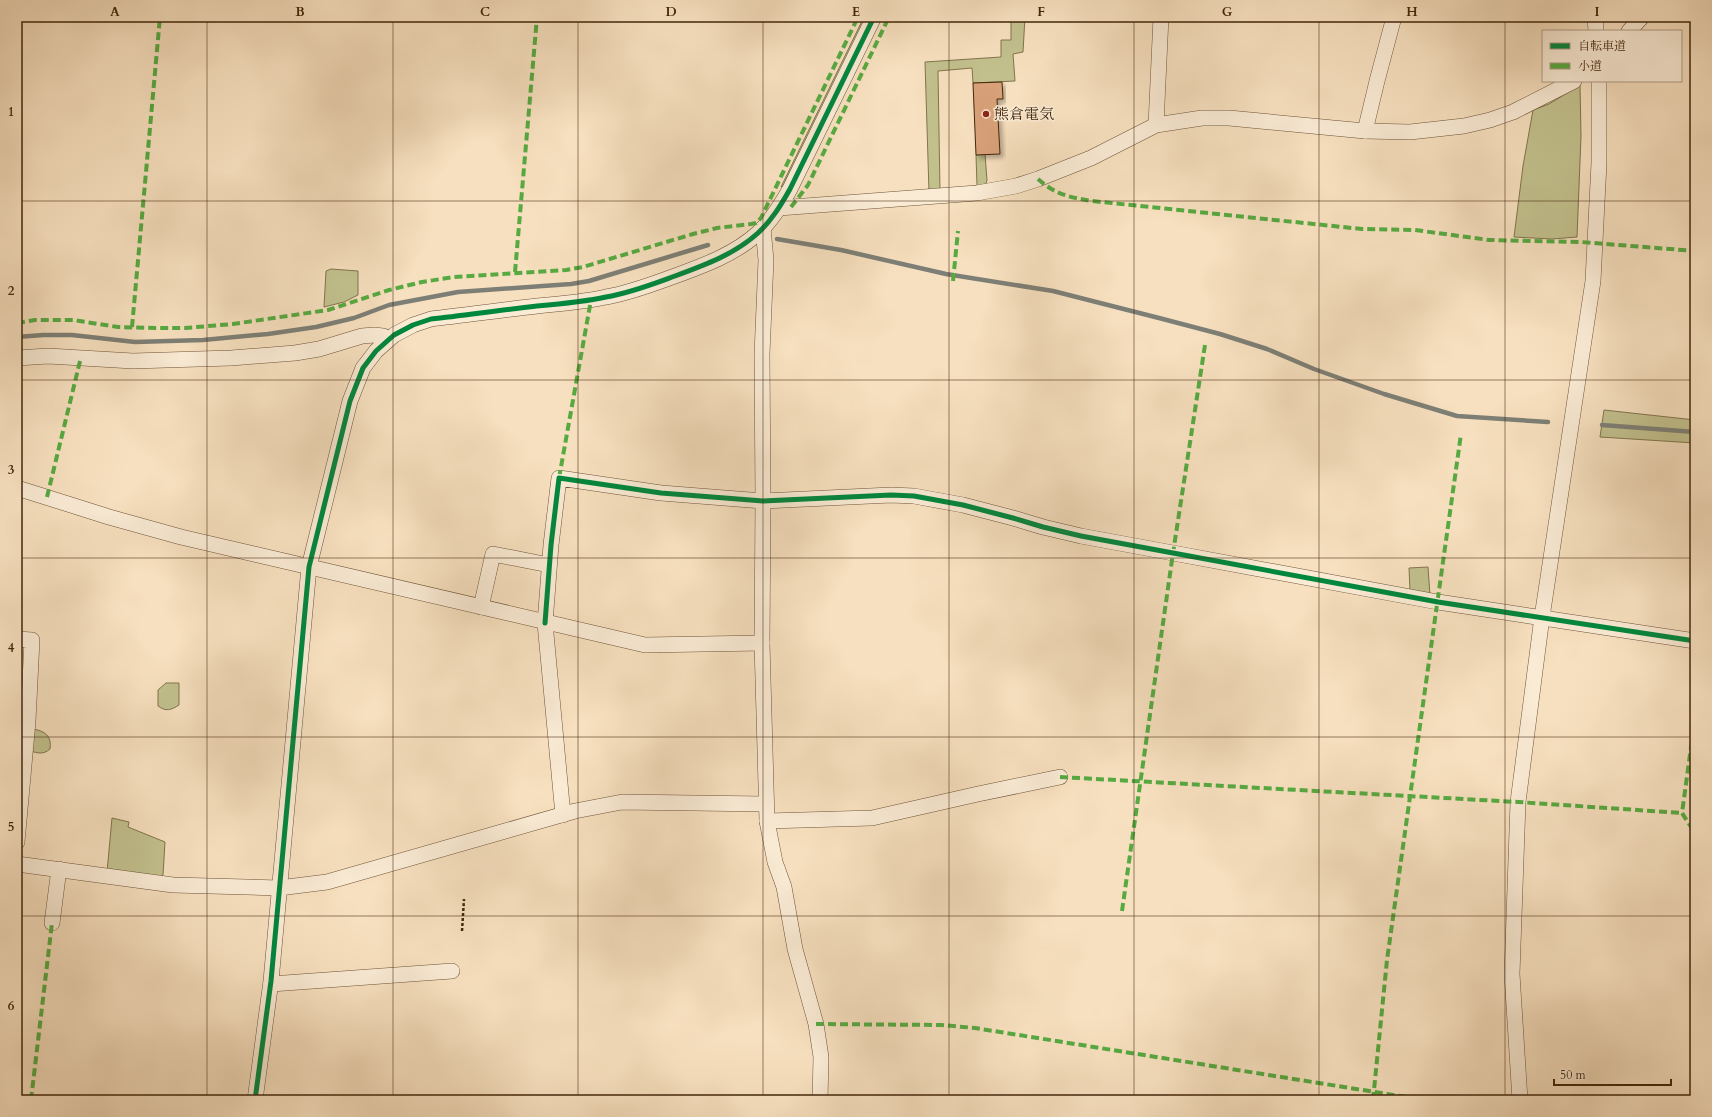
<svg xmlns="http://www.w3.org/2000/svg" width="1712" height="1117" viewBox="0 0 1712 1117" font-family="Cardo,'Noto Serif JP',serif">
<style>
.green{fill:#c2c18e;stroke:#82744c}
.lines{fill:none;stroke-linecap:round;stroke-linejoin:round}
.stream{stroke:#7d7f76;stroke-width:4.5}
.building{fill:#d9a179;stroke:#42260b;filter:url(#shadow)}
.minor-casing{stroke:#6f5438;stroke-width:16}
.path{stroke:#42260b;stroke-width:2.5;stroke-dasharray:3 2;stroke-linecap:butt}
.minor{stroke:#faebd5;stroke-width:15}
.quiet{stroke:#56aa41;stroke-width:4;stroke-dasharray:8 4;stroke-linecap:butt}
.cycleway-casing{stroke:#faebd5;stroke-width:8}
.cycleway{stroke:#00873e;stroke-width:5}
.grid{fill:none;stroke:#42260b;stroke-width:1;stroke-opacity:0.55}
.poi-dot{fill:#8f2418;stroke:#faebd5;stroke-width:1.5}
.labels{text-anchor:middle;stroke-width:3;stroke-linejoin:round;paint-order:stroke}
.poi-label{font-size:15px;fill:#42260b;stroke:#faebd5;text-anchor:start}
.neatline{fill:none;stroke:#42260b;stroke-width:1.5}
.grid-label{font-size:13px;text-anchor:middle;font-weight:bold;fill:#42260b}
</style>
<defs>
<filter id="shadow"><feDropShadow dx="3.5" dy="3.5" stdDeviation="2" flood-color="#0004"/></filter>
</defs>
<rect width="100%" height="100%" fill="#f7e0bf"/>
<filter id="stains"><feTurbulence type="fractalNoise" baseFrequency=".005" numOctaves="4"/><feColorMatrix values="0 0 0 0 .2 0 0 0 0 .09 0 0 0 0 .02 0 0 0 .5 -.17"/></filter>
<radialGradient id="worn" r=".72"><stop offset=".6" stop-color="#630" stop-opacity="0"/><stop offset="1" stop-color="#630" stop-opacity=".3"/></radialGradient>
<g class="green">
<polygon points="864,17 867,17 791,170 783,186 781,187"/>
<polygon points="1011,17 1025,17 1023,52 1013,54 1015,81 973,83 972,68 938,71 940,191 929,192 925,62 1001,57 1001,40 1011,40"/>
<polygon points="1580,85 1581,136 1577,237 1552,239 1514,237 1523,166 1533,110 1549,104"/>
<polygon points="985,154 987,180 986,184 977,186 976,155"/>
<polygon points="331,269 358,271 358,295 344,302 324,307 326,271"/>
<polygon points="1604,410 1695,420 1695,443 1600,437"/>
<polygon points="1428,567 1430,595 1410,591 1409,568"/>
<path d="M166,683H179V705C171,710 166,712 158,706V690Z"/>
<path d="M33,729C45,731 52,736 50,749C43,755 38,753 30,751Z"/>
<polygon points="112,818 129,822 128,827 165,842 163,875 160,878 107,872"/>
</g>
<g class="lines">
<g class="stream">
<polyline points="777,239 841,250 946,274 1053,291 1159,318 1220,334 1267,349 1314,369 1384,394 1457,416 1548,422"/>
<polyline points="17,337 43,335 72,335 135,342 203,340 268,334 316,327 354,318 389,305 458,292 571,284 589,281 708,245"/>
<polyline points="1602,425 1695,432"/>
</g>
</g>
<polygon class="building" points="1002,82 1003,99 997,99 1000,154 976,155 973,83"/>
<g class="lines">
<g class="minor-casing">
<g id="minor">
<polyline points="1595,17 1596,31"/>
<polyline points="1629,31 1642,17"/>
<polyline points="1156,125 1161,17"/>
<polyline points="1365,131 1377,81 1394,17"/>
<polyline points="779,208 977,193 1016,186 1038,179 1091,158 1156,125 1202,118 1229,118 1365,131 1410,132 1464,126 1490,120 1513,112 1574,81"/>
<polyline points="763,228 766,260 762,354 763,501 762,643 767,821 775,862 784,887 795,949 816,1024 821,1057 820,1100"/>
<polyline points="17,358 48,356 133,361 231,358 295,353 319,349 362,336 374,335 383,336 389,339"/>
<polyline points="17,488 109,517 181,537 645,645 762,643"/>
<polyline points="481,607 493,554 549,565"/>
<polyline points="17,639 32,640 28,721 17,842"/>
<polyline points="563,815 545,623 551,545 559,478 661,493 763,501 891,495 914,496 963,505 1013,518 1043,527 1081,536 1173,553 1438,602 1695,641"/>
<polyline points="767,821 872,818 978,794 1060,777"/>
<polyline points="17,864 173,885 279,888 327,882 575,811 622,802 766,804"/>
<polyline points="52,923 59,869"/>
<polyline points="271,984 452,971"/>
<path d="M255,1100L271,981L309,567L350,401L363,368L376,351L394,335L413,325L431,319C466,315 501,310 537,306C560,304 583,302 606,297C630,293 653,284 675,276C705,265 735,254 758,233C772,220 781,205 790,189L874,17"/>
<polyline points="1520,1100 1512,974 1518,802 1542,617 1593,281 1599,163 1599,81"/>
</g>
</g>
<polyline class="path" points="462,931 464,899"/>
<use href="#minor" class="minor"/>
<g class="quiet">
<path d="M1038,179C1056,195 1069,197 1092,201L1362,229L1415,230L1489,240L1581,242L1695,251"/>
<polyline points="791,207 808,185 889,17"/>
<polyline points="515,272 537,17"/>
<polyline points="953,281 958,231"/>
<polyline points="17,323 35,320 73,320 118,327 155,328 185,328 233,324 328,310 389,290 422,282 454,277 566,270 583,267 693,234 717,228 751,224 756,223 761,218 858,17"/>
<polyline points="132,327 160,17"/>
<polyline points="559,478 591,300"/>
<polyline points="47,497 81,357"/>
<polyline points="1695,718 1682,813 1695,833"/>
<polyline points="1060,777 1518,802 1682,813"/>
<polyline points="1122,911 1173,553 1205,345"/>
<polyline points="816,1024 941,1025 975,1028 1425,1100"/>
<polyline points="31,1100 52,923"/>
<polyline points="1373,1100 1387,960 1461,434"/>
</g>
<g class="cycleway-casing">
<g id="cycleway">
<polyline points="545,623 551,545 559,478 661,493 763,501 891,495 914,496 963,505 1013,518 1043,527 1081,536 1173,553 1438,602 1695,641"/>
<path d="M255,1100L271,981L309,567L350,401L363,368L376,351L394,335L413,325L431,319C466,315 501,310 537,306C560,304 583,302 606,297C630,293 653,284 675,276C705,265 735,254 758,233C772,220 781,205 790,189L874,17"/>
</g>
</g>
<use href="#cycleway" class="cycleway"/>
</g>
<path class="grid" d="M207,17V1100M393,17V1100M578,17V1100M763,17V1100M949,17V1100M1134,17V1100M1319,17V1100M1505,17V1100M17,201H1695M17,380H1695M17,558H1695M17,737H1695M17,916H1695"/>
<circle class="poi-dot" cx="986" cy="114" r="4"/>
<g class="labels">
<g class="poi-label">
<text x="994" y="119">熊倉電気</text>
</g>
</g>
<rect width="1712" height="1117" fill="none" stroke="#f7e0bf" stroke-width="44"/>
<rect x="1542" y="30" width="140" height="52" fill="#faebd5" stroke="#b09c84"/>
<rect x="1550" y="43" width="20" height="6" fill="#00873e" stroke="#b09c84"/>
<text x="1578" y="50" font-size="12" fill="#42260b">自転車道</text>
<rect x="1550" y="63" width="20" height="6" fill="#56aa41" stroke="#b09c84"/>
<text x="1578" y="70" font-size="12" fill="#42260b">小道</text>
<path d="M1554 1079v6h117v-6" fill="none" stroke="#42260b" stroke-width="2"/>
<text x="1560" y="1079" font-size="12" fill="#42260b" stroke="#faebd5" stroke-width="3" paint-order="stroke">50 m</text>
<rect x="22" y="22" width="1668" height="1073" class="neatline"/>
<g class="grid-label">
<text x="115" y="16">A</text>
<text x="300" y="16">B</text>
<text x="485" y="16">C</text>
<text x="671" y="16">D</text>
<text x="856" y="16">E</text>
<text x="1041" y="16">F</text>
<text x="1227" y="16">G</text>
<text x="1412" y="16">H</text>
<text x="1597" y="16">I</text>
<text x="11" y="116">1</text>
<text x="11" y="295">2</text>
<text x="11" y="474">3</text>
<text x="11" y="652">4</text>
<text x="11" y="831">5</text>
<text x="11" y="1010">6</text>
</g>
<rect width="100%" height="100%" filter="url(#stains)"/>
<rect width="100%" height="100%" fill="url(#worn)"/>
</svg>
